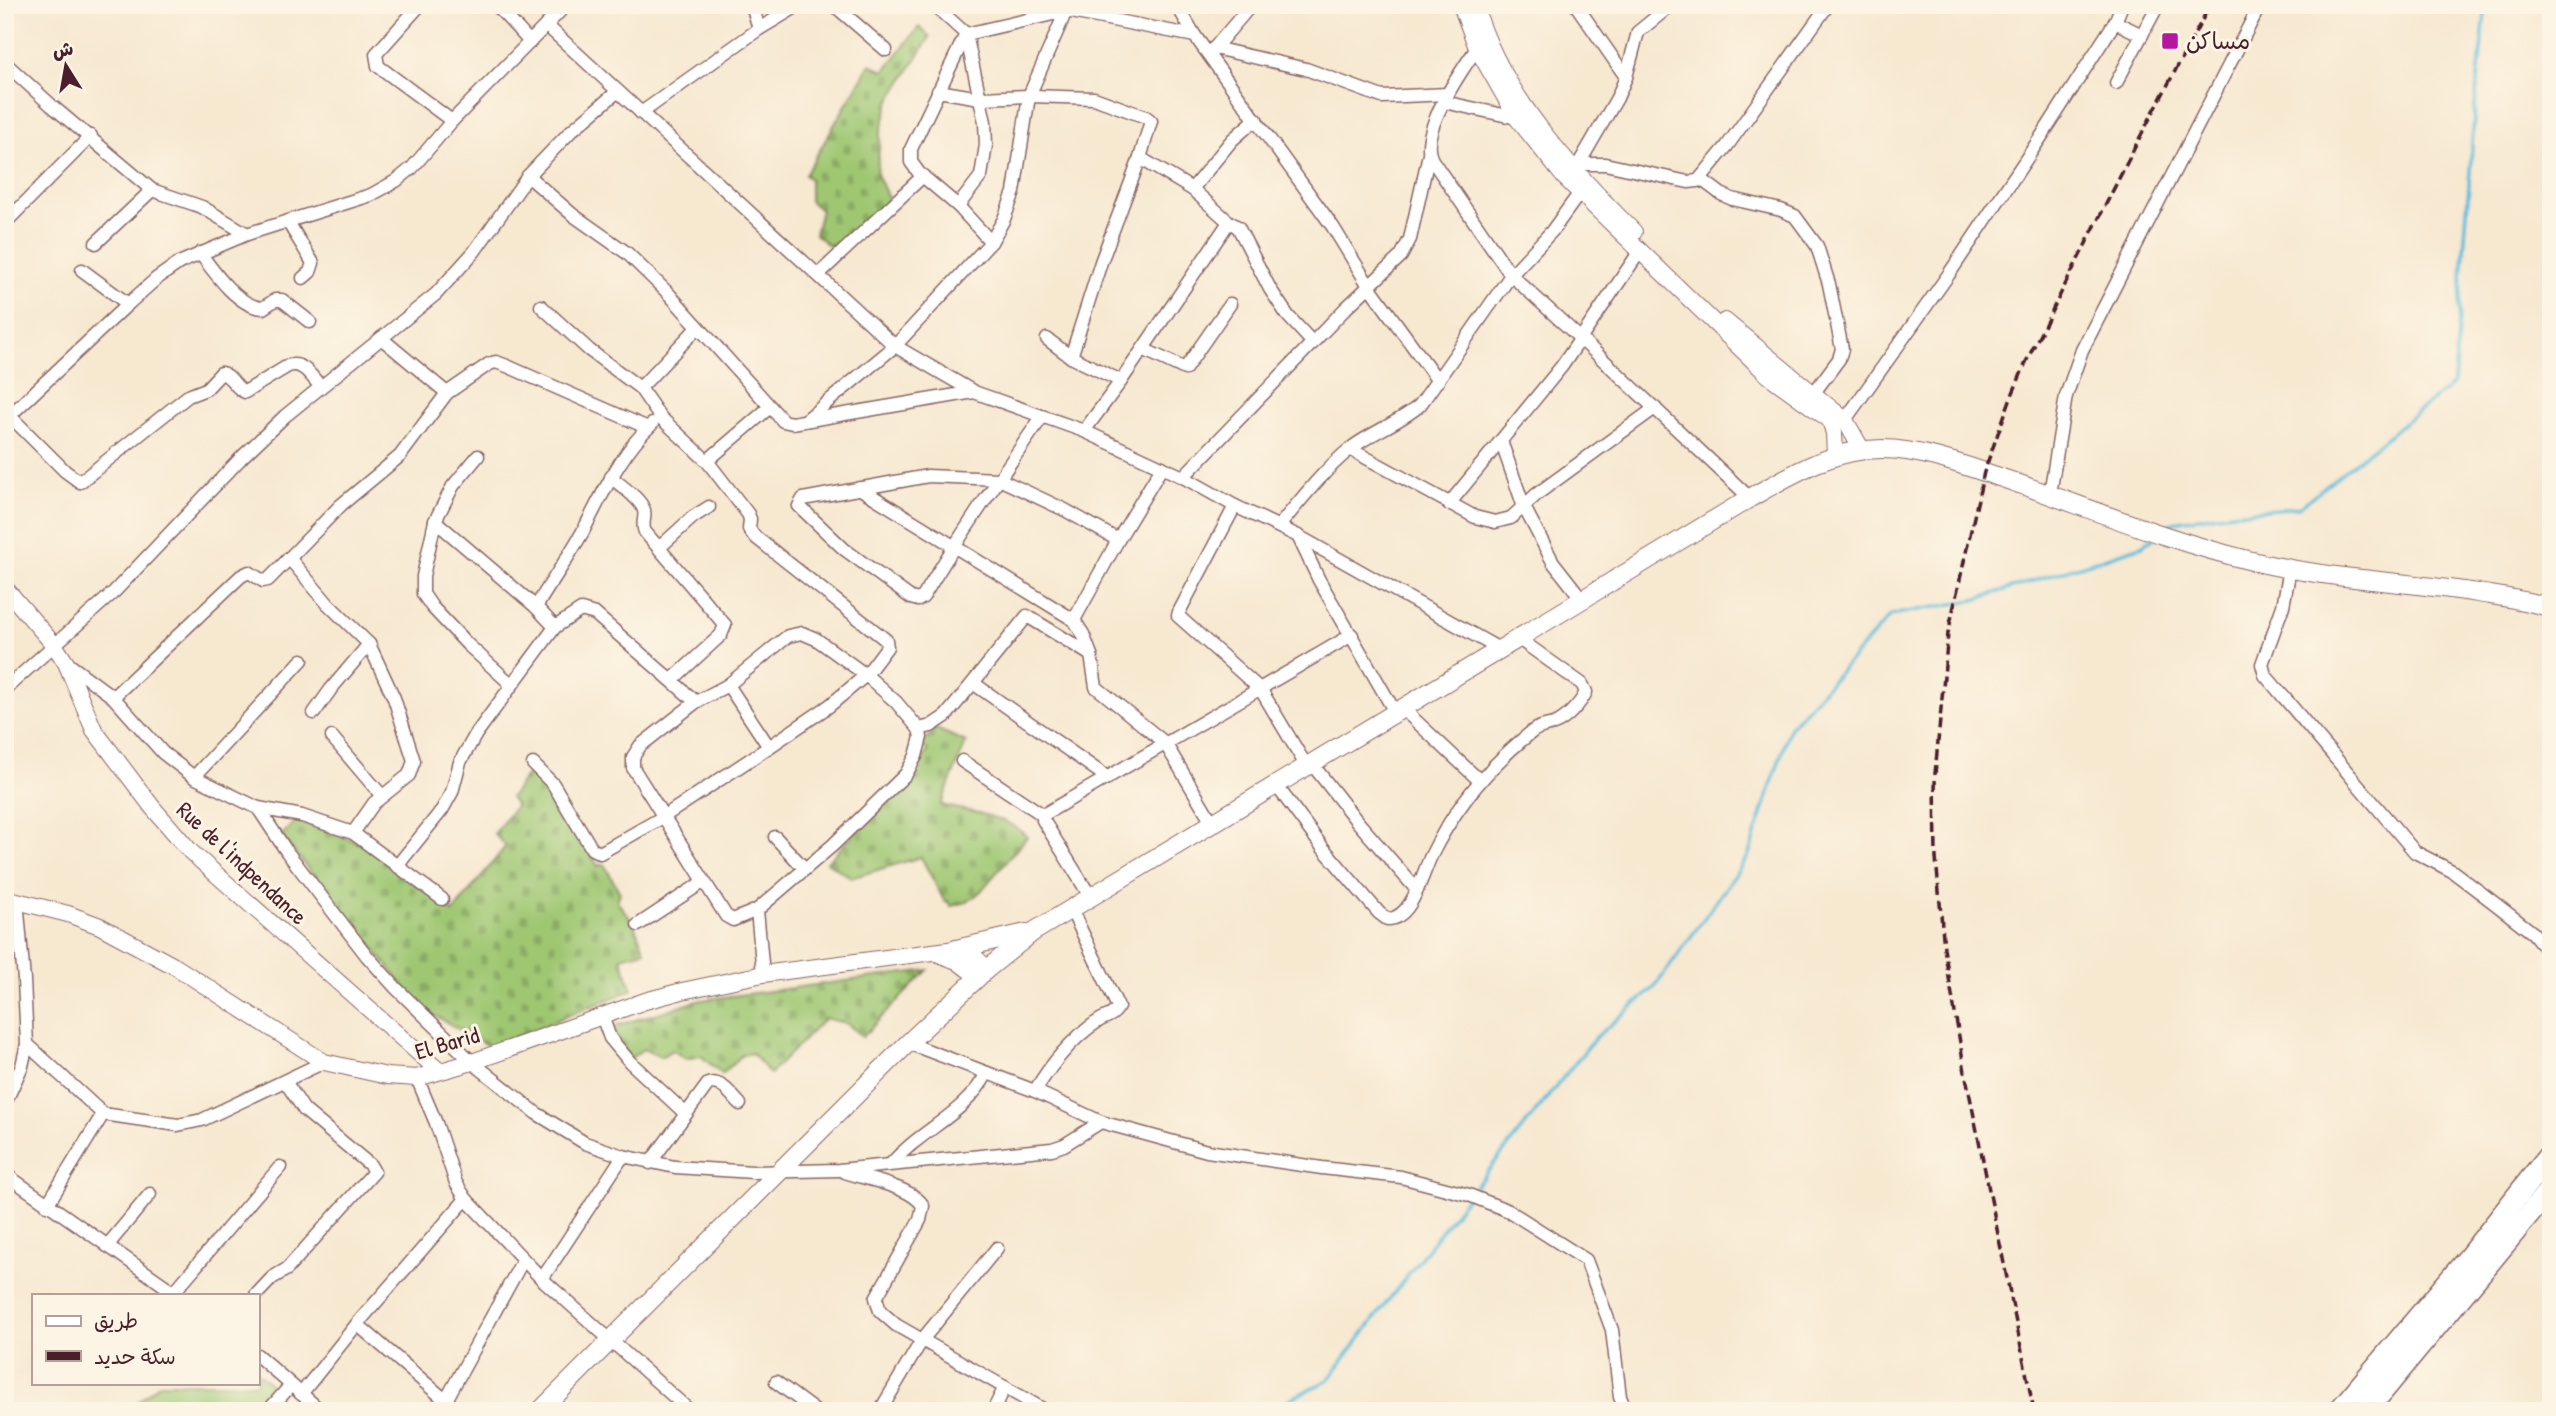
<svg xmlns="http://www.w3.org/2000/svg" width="2556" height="1416" viewBox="0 0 2556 1416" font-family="'Patrick Hand','Playpen Sans Arabic',sans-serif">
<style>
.green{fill:#9fc772;stroke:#74734e;stroke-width:2}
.cemetery{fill:url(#cemetery-stones);stroke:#74734e;stroke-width:2}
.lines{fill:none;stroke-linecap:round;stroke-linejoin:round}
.stream{stroke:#5cbcdb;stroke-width:3.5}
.minor-casing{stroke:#876565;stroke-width:15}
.tertiary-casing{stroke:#876565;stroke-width:18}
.secondary-casing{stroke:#876565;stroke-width:20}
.trunk-casing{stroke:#876565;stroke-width:24}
.minor{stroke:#fff;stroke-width:12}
.tertiary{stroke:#fff;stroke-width:16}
.secondary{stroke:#fff;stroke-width:18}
.trunk{stroke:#fff;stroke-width:21}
.rail{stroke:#4a1f2b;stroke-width:3.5;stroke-dasharray:10 5;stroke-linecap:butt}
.poi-dot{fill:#b5179e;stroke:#fcf5e5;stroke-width:2.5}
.labels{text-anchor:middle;stroke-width:6;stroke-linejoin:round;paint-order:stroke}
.poi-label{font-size:23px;fill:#4a1f2b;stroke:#fcf5e5;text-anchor:start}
.street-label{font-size:23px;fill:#4a1f2b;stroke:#fcf5e5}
</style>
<defs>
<pattern id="cemetery-stones" width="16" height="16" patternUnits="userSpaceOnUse" patternTransform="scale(1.75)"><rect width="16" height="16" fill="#9fc772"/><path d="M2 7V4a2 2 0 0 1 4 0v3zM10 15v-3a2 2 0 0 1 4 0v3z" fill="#8aaa63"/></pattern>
</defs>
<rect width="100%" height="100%" fill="#fcf5e5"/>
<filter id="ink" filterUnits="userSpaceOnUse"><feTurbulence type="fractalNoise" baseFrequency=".0143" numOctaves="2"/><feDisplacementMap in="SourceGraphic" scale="14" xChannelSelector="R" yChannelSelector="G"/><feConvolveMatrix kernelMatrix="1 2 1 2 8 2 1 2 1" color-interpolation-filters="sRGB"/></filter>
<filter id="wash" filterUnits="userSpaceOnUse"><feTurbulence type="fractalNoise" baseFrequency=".00686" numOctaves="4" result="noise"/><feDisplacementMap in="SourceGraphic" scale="28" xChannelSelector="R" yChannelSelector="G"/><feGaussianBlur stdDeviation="1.57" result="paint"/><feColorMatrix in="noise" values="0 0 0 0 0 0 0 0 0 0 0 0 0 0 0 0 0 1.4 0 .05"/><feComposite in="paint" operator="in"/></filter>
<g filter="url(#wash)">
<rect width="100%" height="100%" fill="#f7e8d0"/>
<polygon class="green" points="257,1372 280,1392 264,1411 127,1411 160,1383 257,1383"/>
<g class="cemetery">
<polygon points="919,27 930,37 889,102 880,134 877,174 889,200 836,251 815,234 821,210 810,201 810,179 805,175 870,64 884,71"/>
<path d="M936,729L966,742L941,805C968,812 1008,815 1027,837L980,892L967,902L951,906L948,901L945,902L921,857L851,878L827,862L914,771L928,751L921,744Z"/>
<polygon points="532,774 556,791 568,818 598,866 604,864 620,893 617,901 633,922 645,951 621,957 632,990 490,1047 422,1008 281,836 296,820 363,844 453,912 506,846 494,834 516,805 510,798 526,776"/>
<polygon points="928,970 862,1037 848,1024 825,1018 770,1074 752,1053 742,1055 722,1074 701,1056 686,1059 672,1050 661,1057 643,1049 630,1059 619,1043 612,1027 701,1000"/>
</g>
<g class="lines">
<g class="stream">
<polyline points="2164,529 2173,522 2223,514 2299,507 2454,383 2475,105 2486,5"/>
<polyline points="1472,1191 1596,1037 1654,988 1748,857 1790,727 1891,615 1974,600 2142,546 2153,538"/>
<polyline points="1266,1411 1328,1380 1467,1197"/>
</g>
</g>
</g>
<g filter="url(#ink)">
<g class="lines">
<g class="minor-casing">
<g id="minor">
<polyline points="420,5 376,54 378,66 452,121"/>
<polyline points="496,5 530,42"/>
<polyline points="752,5 759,29"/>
<polyline points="834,5 886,50"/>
<polyline points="934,5 966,34 985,122 986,145 981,176 958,206"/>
<polyline points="1177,5 1195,36 1333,227 1369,286 1438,381"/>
<polyline points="1576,5 1626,77"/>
<polyline points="2115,22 2142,35"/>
<polyline points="546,25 895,346 974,392 1084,431 1183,477 1235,506 1298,536 1501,650"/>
<polyline points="966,34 911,149 911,162 919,173 958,206 991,242"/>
<polyline points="966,34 1066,11 1195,36"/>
<polyline points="1214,48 1306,69 1382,97 1448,94"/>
<path d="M1477,48C1461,71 1417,134 1432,160L1511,275L1581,339L1750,498"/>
<polyline points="1212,51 1251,5"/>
<polyline points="5,63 51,105 152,190 202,207 247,234"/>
<polyline points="2116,83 2158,5"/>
<polyline points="938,91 980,98 1029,96 1094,98 1146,117 1151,121 1140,158 1101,262 1071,357"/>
<polyline points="1444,102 1517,118"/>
<polyline points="641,113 759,29 799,5"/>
<polyline points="1140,158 1192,189 1229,222 1238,227 1270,289 1288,316 1313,343"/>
<polyline points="1579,164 1605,164 1688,182 1698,181 1727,146 1828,5"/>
<polyline points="1577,167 1617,98 1626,77 1638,32 1671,5"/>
<polyline points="528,176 573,215 627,253 668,293 783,421 792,423 974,392"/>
<polyline points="1701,179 1721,194 1732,199 1781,210 1795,216 1817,246 1829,284 1842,349 1839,359 1813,394"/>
<polyline points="1192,189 1232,140 1256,119"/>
<polyline points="288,222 313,263 310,272 303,278"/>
<polyline points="5,223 91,136"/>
<polyline points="96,243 152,190"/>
<path d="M200,253C214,272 238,307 263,308L275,300H282L310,322"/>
<polyline points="82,270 128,304"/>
<polyline points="819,274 923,176"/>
<polyline points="381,338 447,393"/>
<polyline points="1047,339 1071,357 1121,381"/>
<polyline points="1143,349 1185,369 1230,304"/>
<polyline points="640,388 698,327"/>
<path d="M10,416L65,471L80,482L188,396L206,389L221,373C232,375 235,389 245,392L288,366C303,361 311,376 320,386"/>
<path d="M1042,417C1001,476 960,535 923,597L918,600L911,598L844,549L799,506L803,499L928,476L999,479L1065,510L1118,540"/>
<polyline points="5,420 128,304 156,279 179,263 247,234 371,195 396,181 412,168 452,121 566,5"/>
<polyline points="806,420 895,346 991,242 1004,219 1014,192 1029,96 1066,11 1066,5"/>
<polyline points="1845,420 1949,274 2043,134 2115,22 2122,5"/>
<polyline points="1084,431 1121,381 1229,222"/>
<polyline points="1501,441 1524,507 1553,562 1582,599"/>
<polyline points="1350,449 1475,517 1495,522 1511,518 1537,494 1655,408"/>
<polyline points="478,456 453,486 435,521 423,576 423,594 432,607 467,644 512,685"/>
<polyline points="707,461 770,407"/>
<path d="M611,477C621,486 640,498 644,510C646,518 641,524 645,532L725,625L721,635L672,680"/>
<polyline points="1183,477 1346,308 1401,256 1410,239 1429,154"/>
<polyline points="859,488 1074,620 1083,634 1091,655 1096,687 1165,743 1212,822"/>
<polyline points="2050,494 2066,396 2082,350 2260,5"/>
<polyline points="1449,504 1562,366 1640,251"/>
<polyline points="1235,506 1179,612 1178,616 1261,690 1307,767"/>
<polyline points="435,521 536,607 555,627"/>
<path d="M1279,526C1301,500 1323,471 1350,449C1372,432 1399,423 1420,405L1511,275L1552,231L1584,187"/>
<polyline points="1298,536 1319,580 1395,712"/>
<polyline points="660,547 693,517 709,507"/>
<polyline points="289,558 328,604 369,644 394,698 414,761 409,775 374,803 353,833"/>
<polyline points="2290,569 2283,606 2262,664 2265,675 2415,852 2452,871 2493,902 2533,933 2551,955"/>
<path d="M536,607C551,582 568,558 582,533C602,496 620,453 652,424"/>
<polyline points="1074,620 1118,540 1162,467"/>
<polyline points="67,663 113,697 163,753 194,777 258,808 287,852 367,956 396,988 472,1062 536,1113 585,1143 623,1156 675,1167 753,1172 839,1170 1052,1149 1064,1145 1101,1122 1207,1151 1322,1168 1401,1177 1469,1195 1509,1211 1586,1260 1612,1330 1620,1397 1626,1411"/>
<polyline points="973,683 1108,778"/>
<polyline points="728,685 788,636 802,633 816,639 866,675 896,702 919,729 921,737 916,756 906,774 833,845 757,910 763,974"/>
<polyline points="5,689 114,592 241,458 285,416 436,294 474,252 528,176 571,131 617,92"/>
<polyline points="113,697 241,576 249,572 263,581 268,580 341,505 400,456 447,393 489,364 496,362 507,366 648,428"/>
<polyline points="696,702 640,746 633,757 633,768 726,916 733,920 757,910"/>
<polyline points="1402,708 1480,781"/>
<polyline points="314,713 331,689 369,644"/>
<polyline points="919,729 931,726 946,716 1027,616 1091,655"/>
<polyline points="332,737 382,796"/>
<polyline points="962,761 1043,815 1043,820 1090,896"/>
<polyline points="533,764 553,784 592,849 600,853 663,817 769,747"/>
<polyline points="1312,764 1356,820 1417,890"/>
<polyline points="194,777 302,660"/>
<path d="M1276,785L1323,848L1379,913L1387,919C1412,920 1422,874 1431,856C1455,807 1491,764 1533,731C1541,726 1546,726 1554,724C1566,720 1581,703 1586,692L1582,684L1519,639"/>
<polyline points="258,808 302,816 353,833 442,899"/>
<polyline points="1043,815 1352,635"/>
<polyline points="775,837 805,869"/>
<polyline points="397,866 442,810 452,792 460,762 476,734 555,627 581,610 595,614 696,702 728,685 769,747 829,706 866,675 887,647 886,640 754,536 749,529 750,519 748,514 707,461 660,417 640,388 589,350 541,306"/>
<polyline points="638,925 703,882"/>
<polyline points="602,1016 610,1038 630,1062 686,1114"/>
<polyline points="908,1043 1035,1091 1101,1122"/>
<polyline points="27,1044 103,1114 178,1125 202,1120 324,1062"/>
<polyline points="417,1078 436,1123 456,1183 466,1199 542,1279 690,1411"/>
<path d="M1035,1091C1049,1067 1072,1038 1097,1022C1105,1016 1113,1017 1118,1007L1070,907"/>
<polyline points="5,1103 22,1066 27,1044 24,980 17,900"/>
<path d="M650,1163L708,1084C722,1080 731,1095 740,1104"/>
<path d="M891,1164C921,1129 965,1115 987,1073"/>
<path d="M845,1172C865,1179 913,1187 923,1206L920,1220L876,1298L880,1311L896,1325L1046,1411"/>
<polyline points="5,1174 178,1295"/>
<polyline points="47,1205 103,1114"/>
<polyline points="107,1246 150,1194"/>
<polyline points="542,1279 623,1156"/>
<polyline points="174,1292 280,1167"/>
<polyline points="256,1295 272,1278 287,1269 374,1172 370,1165 304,1110 285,1081"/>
<polyline points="357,1324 458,1411"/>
<polyline points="257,1355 321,1411"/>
<polyline points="776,1382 815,1411"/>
<polyline points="301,1394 357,1324 466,1199"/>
<polyline points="446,1400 523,1260"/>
<polyline points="268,1411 291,1385"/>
<polyline points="880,1411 922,1340 997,1248"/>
<polyline points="993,1411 1005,1387"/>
</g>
</g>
<g class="tertiary-casing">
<g id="tertiary">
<polyline points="1461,5 1477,48 1517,118 1564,177 1768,375 1830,420 1834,433 1835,454"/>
<path d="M1475,5C1501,95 1569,167 1634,232"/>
<polyline points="1725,321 1845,420 1862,450"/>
<polyline points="5,588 55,646 66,663 94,730 153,808 191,852 439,1071"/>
<polyline points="5,898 68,914 100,926 176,967 324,1062 387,1076 417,1078 472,1062 645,1001 682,991 763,974 956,949 974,956 987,969"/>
<polyline points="939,954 957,961 978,977"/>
</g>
</g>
<g class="secondary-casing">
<g id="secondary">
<polyline points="956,949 1026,933"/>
<path d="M540,1411L908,1043L987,969L1033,932L1750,498C1792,474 1832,449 1882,449C1921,449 1969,467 2005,479C2087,507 2168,541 2252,561C2326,579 2403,581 2478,593C2502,597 2527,600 2551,608"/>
</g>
</g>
<g class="trunk-casing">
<g id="trunk">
<polyline points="2339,1411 2470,1256 2551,1153"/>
<polyline points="2366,1411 2551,1188"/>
</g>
</g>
<use href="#minor" class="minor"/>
<use href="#tertiary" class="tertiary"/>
<use href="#secondary" class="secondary"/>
<use href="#trunk" class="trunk"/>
<polyline class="rail" points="2034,1411 1965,1072 1944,948 1936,858 1935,774 1948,633 1984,472 2010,400 2027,360 2138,141 2210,5"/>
</g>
</g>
<rect class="poi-dot" x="2161" y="32" width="18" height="18" rx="3.5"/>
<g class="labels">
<g class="poi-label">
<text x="2186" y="49">مساكن</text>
</g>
<g class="street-label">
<text transform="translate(242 863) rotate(43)" y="8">Rue de l'indpendance</text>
<text transform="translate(447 1043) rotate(-16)" y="8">El Barid</text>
</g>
</g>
<rect width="2556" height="1416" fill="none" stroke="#fcf5e5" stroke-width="28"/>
<rect x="32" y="1294" width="228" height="91" fill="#fcf5e5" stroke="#b59f9b" stroke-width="2"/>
<rect x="46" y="1316" width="35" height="10" fill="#ffffff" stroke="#b59f9b" stroke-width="2"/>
<text x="94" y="1328" font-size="21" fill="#4a1f2b">طريق</text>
<rect x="46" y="1351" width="35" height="10" fill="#4a1f2b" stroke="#b59f9b" stroke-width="2"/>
<text x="94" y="1364" font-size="21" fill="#4a1f2b">سكة حديد</text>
<g transform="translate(66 66) rotate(349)" stroke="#fcf5e5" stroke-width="5" paint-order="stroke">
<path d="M0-5L12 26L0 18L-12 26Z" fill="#4a1f2b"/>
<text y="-10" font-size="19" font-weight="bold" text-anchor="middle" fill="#4a1f2b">ش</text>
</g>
</svg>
